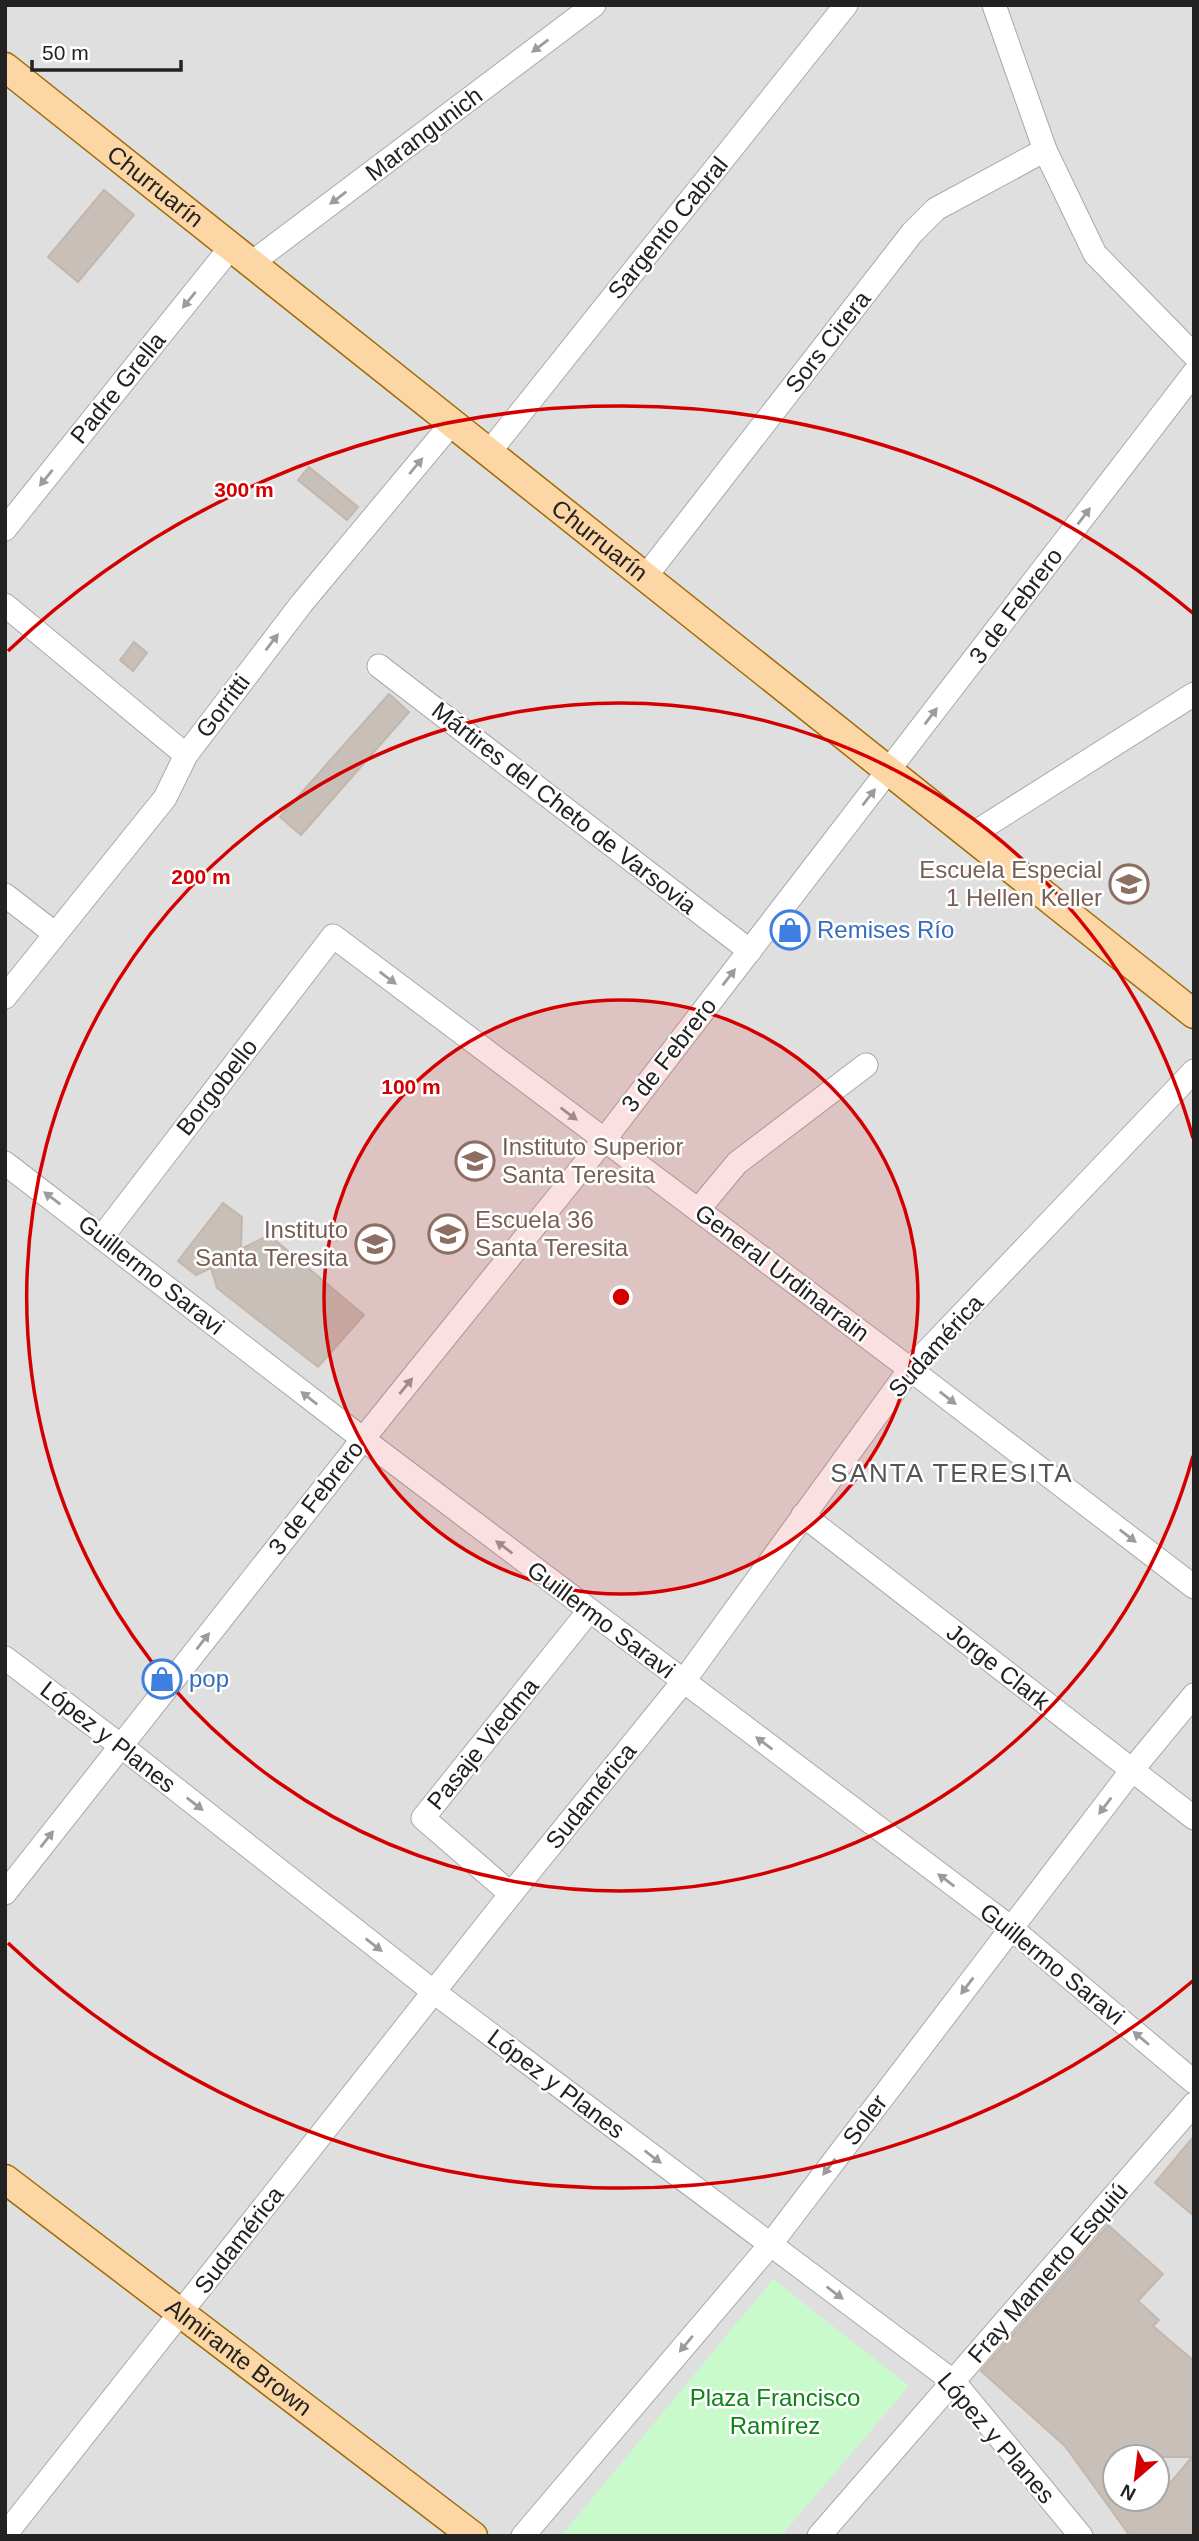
<svg xmlns="http://www.w3.org/2000/svg" width="1199" height="2541" viewBox="0 0 1199 2541" font-family="Arial,sans-serif">
<style>
.residential{fill:#e0dfdf;fill-rule:evenodd}
.park{fill:#c8facc}
.building{fill:#c7bfb8;stroke:#c4b6ab;stroke-width:2;fill-rule:evenodd}
.lines{fill:none;stroke-linecap:round;stroke-linejoin:round}
.minor-casing{stroke:#a9a9a9;stroke-width:25}
.major-casing{stroke:#a06b00;stroke-width:31}
.minor{stroke:#fff;stroke-width:23}
.major{stroke:#fcd6a4;stroke-width:28}
.oneway{fill:#9c9c9c}
.ring{fill:none;stroke:#d40000;stroke-width:3.5}
.labels{text-anchor:middle;stroke-width:5;stroke-linejoin:round;paint-order:stroke}
.street-label{font-size:24px;fill:#222;stroke:#fff}
.education-label{font-size:24px;fill:#785e54;stroke:#fff;text-anchor:end}
.shop-label{font-size:24px;fill:#366cbe;stroke:#fff;text-anchor:start}
.park-label{font-size:24px;fill:#0c8416;stroke:#fff}
.neighbourhood-label{font-size:26px;letter-spacing:2px;fill:#555;stroke:#fff}
.centre{fill:#d40000;stroke:#fff;stroke-width:3.5}
.ring-label{font-size:21px;text-anchor:middle;font-weight:bold;fill:#d40000;stroke:#fff;stroke-width:5;stroke-linejoin:round;paint-order:stroke}
</style>
<rect width="100%" height="100%" fill="#f2efe9"/>
<path class="residential" d="M5,5H1194V2536H5ZM1115,2457H1157V2499H1115Z"/>
<polygon class="park" points="773,2279 909,2386 781,2536 561,2536"/>
<g class="building">
<polygon points="104,190 134,215 78,282 48,257"/>
<polygon points="309,467 358,507 347,520 298,480"/>
<polygon points="134,642 147,653 133,671 120,660"/>
<polygon points="389,694 409,712 301,835 280,817"/>
<polygon points="223,1203 242,1217 241,1249 269,1235 364,1315 318,1367 217,1288 211,1268 196,1275 178,1261"/>
<polygon points="1194,2136 1194,2216 1155,2183"/>
<path d="M1108,2225L1163,2274L1138,2301L1159,2320L1153,2326L1194,2361V2536H1130L1065,2446L981,2371ZM1115,2457H1192L1157,2499H1115Z"/>
</g>
<g class="lines">
<g class="minor-casing">
<g id="minor">
<polyline points="994,5 1045,150 1095,254 1194,355"/>
<polyline points="253,262 594,5"/>
<polyline points="490,451 846,5"/>
<polyline points="5,529 231,247"/>
<polyline points="646,576 912,233 936,209 1045,150"/>
<polyline points="5,605 186,755"/>
<polyline points="379,666 750,951"/>
<polyline points="971,835 1194,694"/>
<polyline points="5,895 54,933"/>
<polyline points="5,997 165,798 186,755 302,603 452,423"/>
<polyline points="5,1163 363,1439 1011,1928 1194,2082"/>
<polyline points="698,1210 737,1163 866,1065"/>
<polyline points="102,1237 333,936 910,1369 1194,1587"/>
<polyline points="803,1515 1194,1818"/>
<polyline points="5,1658 121,1746 434,1992 954,2382 1081,2536"/>
<polyline points="5,1893 363,1439 604,1140 1194,373"/>
<polyline points="511,1894 423,1818 589,1611"/>
<polyline points="5,2535 511,1894 683,1682 910,1369 1194,1071"/>
<polyline points="523,2536 770,2245 1132,1770 1194,1695"/>
<polyline points="819,2536 1194,2104"/>
</g>
</g>
<g class="major-casing">
<g id="major">
<path id="s1" d="M5,67L1194,1014"/>
<path id="s2" d="M5,2179L473,2536"/>
</g>
</g>
<use href="#minor" class="minor"/>
<use href="#major" class="major"/>
</g>
<defs><path id="oneway-solid" d="M-6-.8H1V-3.2L6.5 0L1 3.2V.8H-6Z" transform="scale(1.75)"/></defs>
<g class="oneway">
<use href="#oneway-solid" transform="translate(540 46) rotate(143)"/>
<use href="#oneway-solid" transform="translate(338 198) rotate(143)"/>
<use href="#oneway-solid" transform="translate(189 300) rotate(129)"/>
<use href="#oneway-solid" transform="translate(416 466) rotate(-50)"/>
<use href="#oneway-solid" transform="translate(46 478) rotate(129)"/>
<use href="#oneway-solid" transform="translate(1084 516) rotate(-53)"/>
<use href="#oneway-solid" transform="translate(272 642) rotate(-53)"/>
<use href="#oneway-solid" transform="translate(931 716) rotate(-53)"/>
<use href="#oneway-solid" transform="translate(869 797) rotate(-52)"/>
<use href="#oneway-solid" transform="translate(729 977) rotate(-52)"/>
<use href="#oneway-solid" transform="translate(388 978) rotate(37)"/>
<use href="#oneway-solid" transform="translate(569 1114) rotate(37)"/>
<use href="#oneway-solid" transform="translate(52 1198) rotate(-143)"/>
<use href="#oneway-solid" transform="translate(406 1386) rotate(-51)"/>
<use href="#oneway-solid" transform="translate(309 1398) rotate(-142)"/>
<use href="#oneway-solid" transform="translate(948 1398) rotate(38)"/>
<use href="#oneway-solid" transform="translate(1128 1536) rotate(38)"/>
<use href="#oneway-solid" transform="translate(504 1547) rotate(-143)"/>
<use href="#oneway-solid" transform="translate(203 1641) rotate(-52)"/>
<use href="#oneway-solid" transform="translate(764 1743) rotate(-143)"/>
<use href="#oneway-solid" transform="translate(195 1804) rotate(38)"/>
<use href="#oneway-solid" transform="translate(1105 1806) rotate(127)"/>
<use href="#oneway-solid" transform="translate(47 1839) rotate(-52)"/>
<use href="#oneway-solid" transform="translate(946 1880) rotate(-143)"/>
<use href="#oneway-solid" transform="translate(374 1945) rotate(38)"/>
<use href="#oneway-solid" transform="translate(967 1986) rotate(127)"/>
<use href="#oneway-solid" transform="translate(1141 2038) rotate(-140)"/>
<use href="#oneway-solid" transform="translate(653 2157) rotate(37)"/>
<use href="#oneway-solid" transform="translate(829 2167) rotate(127)"/>
<use href="#oneway-solid" transform="translate(835 2293) rotate(37)"/>
<use href="#oneway-solid" transform="translate(686 2344) rotate(130)"/>
</g>
<circle cx="621" cy="1297" r="297" fill="#d40000" fill-opacity=".12"/>
<g class="ring">
<circle cx="621" cy="1297" r="297"/>
<path d="M1193 1456A594 594 0 1 1 1193 1138"/>
<path d="M1194 1980A891 891 0 0 1 8 1943M8 651A891 891 0 0 1 1194 614"/>
</g>
<defs>
<g id="school-ring" transform="scale(2.0125)"><circle r="9.5" fill="#fff" stroke="#8d6e63" stroke-width="1.5"/><path d="M0-5L7-2L0 1L-7-2ZM-4 1L0 2.5L4 1V4Q0 6-4 4Z" fill="#8d6e63"/></g>
<g id="shop-ring" transform="scale(2.0125)"><circle r="9.5" fill="#fff" stroke="#3f7fe0" stroke-width="1.5"/><path d="M-5-2.5h2.3a2.7 3.5 0 0 1 5.4 0H5L5.5 6h-11ZM-1.5-2.5h3a1.5 2.3 0 0 0-3 0Z" fill="#3f7fe0"/></g>
<g id="university-ring" transform="scale(2.0125)"><circle r="9.5" fill="#fff" stroke="#8d6e63" stroke-width="1.5"/><path d="M0-5L7-2L0 1L-7-2ZM-4 1L0 2.5L4 1V4Q0 6-4 4Z" fill="#8d6e63"/></g>
</defs>
<g fill-rule="evenodd">
<use href="#school-ring" x="1129" y="884"/>
<use href="#shop-ring" x="790" y="930"/>
<use href="#university-ring" x="475" y="1161"/>
<use href="#school-ring" x="448" y="1234"/>
<use href="#school-ring" x="375" y="1244"/>
<use href="#shop-ring" x="162" y="1679"/>
</g>
<g class="labels">
<g class="street-label">
<text transform="translate(424 134) rotate(-37)" y="8">Marangunich</text>
<text dy="8" stroke="none"><textPath href="#s1" startOffset="192">Churruarín</textPath></text>
<text transform="translate(668 228) rotate(-51)" y="8">Sargento Cabral</text>
<text transform="translate(828 342) rotate(-52)" y="8">Sors Cirera</text>
<text transform="translate(118 388) rotate(-51)" y="8">Padre Grella</text>
<text dy="8" stroke="none"><textPath href="#s1" startOffset="760">Churruarín</textPath></text>
<text transform="translate(1016 606) rotate(-53)" y="8">3 de Febrero</text>
<text transform="translate(223 706) rotate(-53)" y="8">Gorritti</text>
<text transform="translate(564 808) rotate(38)" y="8">Mártires del Cheto de Varsovia</text>
<text transform="translate(669 1055) rotate(-52)" y="8">3 de Febrero</text>
<text transform="translate(217 1087) rotate(-52)" y="8">Borgobello</text>
<text transform="translate(782 1273) rotate(37)" y="8">General Urdinarrain</text>
<text transform="translate(151 1275) rotate(38)" y="8">Guillermo Saravi</text>
<text transform="translate(936 1346) rotate(-48)" y="8">Sudamérica</text>
<text transform="translate(316 1498) rotate(-52)" y="8">3 de Febrero</text>
<text transform="translate(601 1620) rotate(37)" y="8">Guillermo Saravi</text>
<text transform="translate(998 1667) rotate(38)" y="8">Jorge Clark</text>
<text transform="translate(108 1737) rotate(38)" y="8">López y Planes</text>
<text transform="translate(483 1744) rotate(-51)" y="8">Pasaje Viedma</text>
<text transform="translate(591 1796) rotate(-51)" y="8">Sudamérica</text>
<text transform="translate(1052 1964) rotate(39)" y="8">Guillermo Saravi</text>
<text transform="translate(556 2084) rotate(37)" y="8">López y Planes</text>
<text transform="translate(865 2120) rotate(-53)" y="8">Soler</text>
<text transform="translate(239 2240) rotate(-52)" y="8">Sudamérica</text>
<text transform="translate(1048 2273) rotate(-49)" y="8">Fray Mamerto Esquiú</text>
<text dy="8" stroke="none"><textPath href="#s2" startOffset="294">Almirante Brown</textPath></text>
<text transform="translate(996 2438) rotate(49)" y="8">López y Planes</text>
</g>
<g class="education-label">
<text x="1102" y="878">Escuela Especial<tspan x="1102" dy="28">1 Hellen Keller</tspan></text>
<text x="502" y="1155" text-anchor="start">Instituto Superior<tspan x="502" dy="28">Santa Teresita</tspan></text>
<text x="475" y="1228" text-anchor="start">Escuela 36<tspan x="475" dy="28">Santa Teresita</tspan></text>
<text x="348" y="1238">Instituto<tspan x="348" dy="28">Santa Teresita</tspan></text>
</g>
<g class="shop-label">
<text x="817" y="938">Remises Río</text>
<text x="189" y="1687">pop</text>
</g>
<g class="park-label">
<text x="775" y="2406">Plaza Francisco<tspan x="775" dy="28">Ramírez</tspan></text>
</g>
<g class="neighbourhood-label">
<text x="952" y="1482">SANTA TERESITA</text>
</g>
</g>
<circle cx="621" cy="1297" r="10" class="centre"/>
<g class="ring-label">
<text x="244" y="497">300 m</text>
<text x="201" y="884">200 m</text>
<text x="411" y="1094">100 m</text>
</g>
<rect width="1199" height="2541" fill="none" stroke="#222222" stroke-width="14"/>
<g transform="translate(1136 2478) rotate(208)"><circle r="33" fill="#ffffff" stroke="#a7a7a7" stroke-width="2"/>
<path d="M0-5L12 26L0 18L-12 26Z" fill="#d40000"/>
<text y="-10" font-size="19" font-weight="bold" text-anchor="middle" fill="#222222">N</text>
</g>
<path d="M32 60v10h149v-10" fill="none" stroke="#222222" stroke-width="3.5"/>
<text x="42" y="60" font-size="21" fill="#222222" stroke="#ffffff" stroke-width="5" paint-order="stroke">50 m</text>
</svg>
